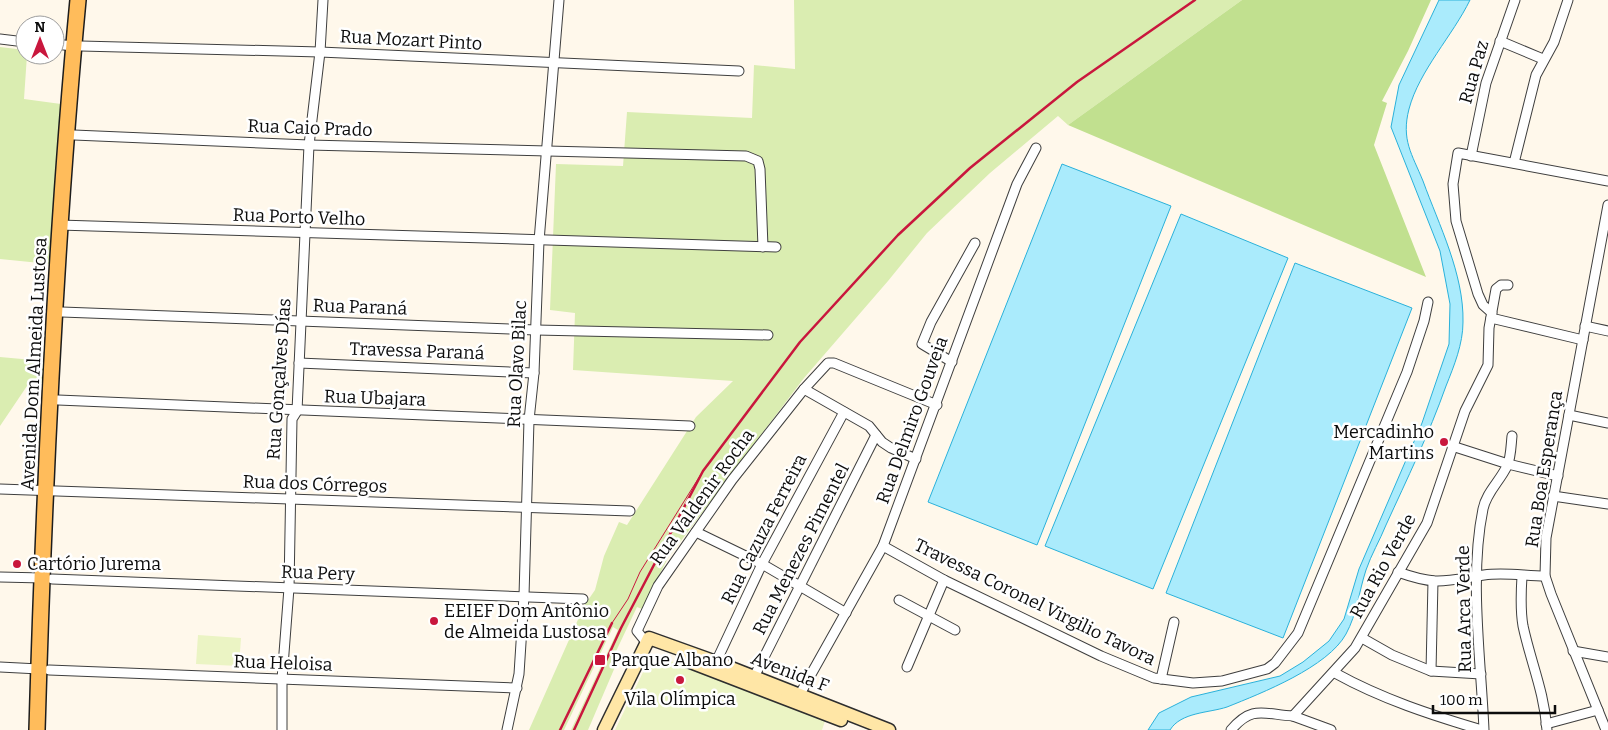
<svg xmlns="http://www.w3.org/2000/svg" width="1608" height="730" viewBox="0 0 1608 730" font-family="Bitter,serif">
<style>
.green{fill:#daedb1}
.forest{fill:#c1e08f}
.pitch{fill:#ebf4c4}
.water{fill:#aaebfc;stroke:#2ab1da}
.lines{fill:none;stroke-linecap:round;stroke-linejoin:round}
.street-casing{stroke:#3f3f3f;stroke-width:11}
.secondary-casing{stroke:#2e2e2e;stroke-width:15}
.primary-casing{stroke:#1d1d1d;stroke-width:18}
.street{stroke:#fff;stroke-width:9}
.secondary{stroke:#ffe6a6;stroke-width:12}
.primary{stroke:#ffbc5b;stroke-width:15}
.tram{stroke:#c9173d;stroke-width:1}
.rail{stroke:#c9173d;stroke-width:2.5}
.poi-dot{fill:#c9173d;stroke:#fff;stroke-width:2}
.labels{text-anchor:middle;stroke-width:5;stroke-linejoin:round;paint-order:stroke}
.street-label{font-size:18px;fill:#0c0c0c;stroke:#fff}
.poi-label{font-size:18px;fill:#0c0c0c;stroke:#fff;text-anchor:start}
</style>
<rect width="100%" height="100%" fill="#fff8eb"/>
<g class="green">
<polygon points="794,0 1242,0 1068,125 1058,116 990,173 927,233 888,281 804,378 668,558 642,609 637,607 610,664 615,667 588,730 571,730 618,630 613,627 564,730 529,730 584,606 595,590 604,556 619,522 627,525 696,417 733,381 573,370 575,313 550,310 556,164 623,166 627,112 752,118 754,65 795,69"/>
<polygon points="0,47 25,50 25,55 27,55 24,99 61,104 50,264 0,259"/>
<polygon points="0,357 44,361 42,383 29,383 0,426"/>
</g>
<polygon class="forest" points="1242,0 1431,0 1408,51 1382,101 1387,103 1374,145 1426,277 1068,125"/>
<g class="pitch">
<polygon points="198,635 241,638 239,666 196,664"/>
<polygon points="658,656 825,721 822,730 615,730 646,666"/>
</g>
<g class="water">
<path d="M1439,0H1470C1453,35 1419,71 1409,109C1401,140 1412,154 1423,181C1439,225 1464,274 1463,322C1463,344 1454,366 1446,386C1429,434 1407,479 1386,525C1380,540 1371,555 1366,570C1359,591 1357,614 1346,634C1328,667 1262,693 1227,707C1209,713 1181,712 1170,730H1148L1159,713L1191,697L1280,676L1303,662L1329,641L1344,619L1359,569L1422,423L1449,344L1450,304L1440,251L1391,127L1399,85Z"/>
<polygon points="1062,164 1171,206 1037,545 928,502"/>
<polygon points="1181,214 1288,258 1153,589 1045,546"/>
<polygon points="1295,263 1412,308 1283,638 1166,593"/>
</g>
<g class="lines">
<g class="street-casing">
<g id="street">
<polyline points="0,39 25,42"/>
<polyline points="1500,41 1543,59"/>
<polyline points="55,44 73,46"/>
<polyline points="81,46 320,52 739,71"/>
<polyline points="74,135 309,145 746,156 758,161 760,169 763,247"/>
<polyline points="1471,156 1486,83 1515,0"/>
<polyline points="1514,163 1536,75 1554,42 1568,0"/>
<polyline points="59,225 776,247"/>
<polyline points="62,312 536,330 768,335"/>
<polyline points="1492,313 1483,305 1478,294 1456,221 1453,184 1458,153 1608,181"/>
<polyline points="1491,318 1583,340"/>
<polyline points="1585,326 1608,331"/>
<polyline points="952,362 922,344 931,322 975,243"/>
<polyline points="299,363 534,373"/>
<polyline points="804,389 869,426 882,442 891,448 916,459"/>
<polyline points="58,400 690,426"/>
<polyline points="1569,415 1608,423"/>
<polyline points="1452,446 1508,464 1558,476"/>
<polyline points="0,489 630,511"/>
<polyline points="1553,496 1608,504"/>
<polyline points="696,532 762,564 846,613"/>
<polyline points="883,546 944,580 1101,656 1154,678 1193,683 1222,681 1267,669 1275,663 1298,633 1407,372 1424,321 1428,302"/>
<path d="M1398,572C1437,586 1444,581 1484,575C1504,572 1526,576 1545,576"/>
<path d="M1522,576C1521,592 1520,609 1523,626C1531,663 1544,691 1547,730"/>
<polyline points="0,577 43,578"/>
<polyline points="52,579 583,599"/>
<polyline points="899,600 955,630"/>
<polyline points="1362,638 1392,655 1431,671 1481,674"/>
<polyline points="646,642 637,631 658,586 732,480 804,389 828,363 834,363 937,405"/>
<polyline points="1573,651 1608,657"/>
<polyline points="716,662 762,564 844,412"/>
<polyline points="0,667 39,669"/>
<polyline points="907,667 944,580"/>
<polyline points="49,670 517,688"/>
<polyline points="1431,671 1433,581"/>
<path d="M1335,673C1382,699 1431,715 1482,730"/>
<polyline points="754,677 876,435"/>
<polyline points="1161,679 1174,622"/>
<polyline points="800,694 883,546 1017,184 1036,148"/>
<polyline points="1293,716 1331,730"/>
<polyline points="1546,724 1598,710"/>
<polyline points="282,730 282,679 289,588 292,419 297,411 309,145 320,52 323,0"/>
<polyline points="507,730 519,674 524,596 529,420 534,373 539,241 559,0"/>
<path d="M1231,730C1252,705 1263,714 1293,716L1355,648L1427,523L1465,411L1488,365L1489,328L1496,289L1501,285H1508"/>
<path d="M1484,730C1481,660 1469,577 1483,509C1486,493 1500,481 1507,466C1511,458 1511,445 1512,436"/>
<polyline points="1606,730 1551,594 1545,576 1546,538 1608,205"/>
</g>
</g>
<g class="secondary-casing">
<g id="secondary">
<polyline points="685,660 841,720"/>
<polyline points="604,730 649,638 716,662 889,730"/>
</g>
</g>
<g class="primary-casing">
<path id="primary" d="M37,730C44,486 55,243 78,0"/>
</g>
<use href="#street" class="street"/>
<use href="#secondary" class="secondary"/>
<use href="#primary" class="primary"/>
<polyline class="tram" points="612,623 628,599 640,572 703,471"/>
<g class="rail">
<polyline points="560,730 612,623"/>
<polyline points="574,730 621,628 703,471 800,342 898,235 970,168 1077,82 1195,0"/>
</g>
</g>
<g class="poi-dot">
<circle cx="1444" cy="442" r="5"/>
<circle cx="17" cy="564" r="5"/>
<circle cx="434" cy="621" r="5"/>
<rect x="594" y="654" width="12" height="12" rx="2.5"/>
<circle cx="680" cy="680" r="5"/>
</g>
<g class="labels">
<g class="street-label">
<text transform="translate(411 40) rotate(3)" y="6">Rua Mozart Pinto</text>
<text transform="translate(1474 72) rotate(-74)" y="6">Rua Paz</text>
<text transform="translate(310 128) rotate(2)" y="6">Rua Caio Prado</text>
<text transform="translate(299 217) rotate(2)" y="6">Rua Porto Velho</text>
<text transform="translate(360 307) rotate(2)" y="6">Rua Paraná</text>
<text transform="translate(417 351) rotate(2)" y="6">Travessa Paraná</text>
<text transform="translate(34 364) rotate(-87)" y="6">Avenida Dom Almeida Lustosa</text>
<text transform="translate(517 364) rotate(-87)" y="6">Rua Olavo Bilac</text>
<text transform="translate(279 379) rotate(-86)" y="6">Rua Gonçalves Días</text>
<text transform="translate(375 398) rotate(2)" y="6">Rua Ubajara</text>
<text transform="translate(912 420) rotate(-70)" y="6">Rua Delmiro Gouveia</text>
<text transform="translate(1544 469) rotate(-81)" y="6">Rua Boa Esperança</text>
<text transform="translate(315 484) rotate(2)" y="6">Rua dos Córregos</text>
<text transform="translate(702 497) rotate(-54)" y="6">Rua Valdenir Rocha</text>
<text transform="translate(764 529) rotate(-63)" y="6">Rua Cazuza Ferreira</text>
<text transform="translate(801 549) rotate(-63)" y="6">Rua Menezes Pimentel</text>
<text transform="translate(1383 566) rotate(-61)" y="6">Rua Rio Verde</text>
<text transform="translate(318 573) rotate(2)" y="6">Rua Pery</text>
<text transform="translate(1035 602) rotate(26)" y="6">Travessa Coronel Virgilio Tavora</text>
<text transform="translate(1464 609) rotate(-91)" y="6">Rua Arca Verde</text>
<text transform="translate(283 663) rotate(2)" y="6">Rua Heloisa</text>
<text transform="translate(790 672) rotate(21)" y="6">Avenida F</text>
</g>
<g class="poi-label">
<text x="1434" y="438" text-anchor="end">Mercadinho<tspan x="1434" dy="21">Martins</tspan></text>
<text x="27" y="570">Cartório Jurema</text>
<text x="444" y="617">EEIEF Dom Antônio<tspan x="444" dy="21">de Almeida Lustosa</tspan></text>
<text x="611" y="666">Parque Albano</text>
<text x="680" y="705" text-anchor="middle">Vila Olímpica</text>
</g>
</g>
<g transform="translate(40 40)"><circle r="24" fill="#ffffff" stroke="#9e9e9e"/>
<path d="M0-4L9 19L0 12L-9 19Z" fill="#c9173d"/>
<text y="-8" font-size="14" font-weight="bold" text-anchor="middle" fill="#0c0c0c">N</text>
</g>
<path d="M1433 705v8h122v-8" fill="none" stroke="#0c0c0c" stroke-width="2.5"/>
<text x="1440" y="705" font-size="15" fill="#0c0c0c" stroke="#ffffff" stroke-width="4" paint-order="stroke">100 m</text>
</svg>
